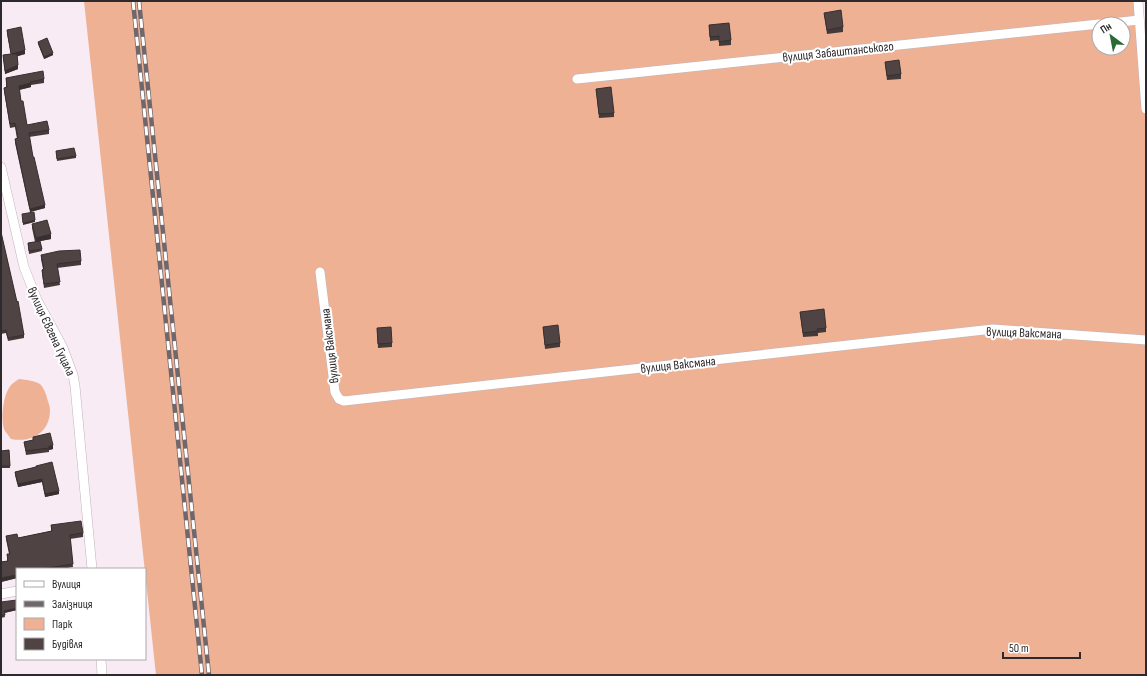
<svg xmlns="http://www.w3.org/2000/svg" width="1147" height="676" viewBox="0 0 1147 676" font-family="'Sofia Sans Condensed',sans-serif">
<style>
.green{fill:#efb194;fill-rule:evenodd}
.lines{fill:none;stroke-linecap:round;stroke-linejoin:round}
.street-casing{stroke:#c0b3bb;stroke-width:10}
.street{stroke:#fff;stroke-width:9}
.rail-casing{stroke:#6f676c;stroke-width:4.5}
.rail{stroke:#fff;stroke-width:3;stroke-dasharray:9;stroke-linecap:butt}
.wall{fill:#453a3a}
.shaded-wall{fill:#382f30}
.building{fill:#504344;stroke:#382f30}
.labels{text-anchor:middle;stroke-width:4;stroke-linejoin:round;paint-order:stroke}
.street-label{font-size:13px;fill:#2e292c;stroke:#fff}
</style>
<rect width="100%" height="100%" fill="#f8ebf4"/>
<g class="green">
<path d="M84,1H1138L1146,109V675H156ZM1099,24H1123V48H1099Z"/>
<path d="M19,379C26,380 33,380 40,384C43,387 46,393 47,398C48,402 50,406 50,410C50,433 31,443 11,439C9,436 7,434 5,431C0,421 3,394 11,385C13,383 16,381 19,379Z"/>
</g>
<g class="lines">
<g class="street-casing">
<g id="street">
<polyline points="1138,1 1146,109"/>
<polyline points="1102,24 1139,20"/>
<polyline points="577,79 1099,24"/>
<polyline points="1,167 24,267 37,300 63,348 73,375 75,386 92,569"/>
<polyline points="320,272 335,392 339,399 344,401 993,329 1146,340"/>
<polyline points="1,594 17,591"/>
<polyline points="101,659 102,675"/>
</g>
</g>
<use href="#street" class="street"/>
<g class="rail-casing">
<g id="rail">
<polyline points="133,1 202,675"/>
<polyline points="139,1 209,675"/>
</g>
</g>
<use href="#rail" class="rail"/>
</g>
<g class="wall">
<polygon points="824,13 843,27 843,32 827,34"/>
<polygon points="709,25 731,40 731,45 719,46 719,40 710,41"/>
<polygon points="7,30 25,54 17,56 18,69 5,74 3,55 11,54 7,34"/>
<polygon points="38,42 53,55 44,59 38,44"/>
<polygon points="885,62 901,74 901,79 887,80"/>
<polygon points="6,78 44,79 44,83 31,85 31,87 19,90 21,101 27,125 49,130 49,134 29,137 33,157 45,208 30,212 15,143 15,139 17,139 15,127 10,128 4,91 4,88 6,87"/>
<polygon points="596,89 614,113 614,117 599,118"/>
<polygon points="56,151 76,156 76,158 57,161"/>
<polygon points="32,224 51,239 40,241 42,251 29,254 28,243 35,242 32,228"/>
<polygon points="1,232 24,335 24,338 8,341 6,333 1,334"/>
<polygon points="41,255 81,261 81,265 57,268 60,285 44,288 42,273 42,270 43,269 41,259"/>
<polygon points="800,312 826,328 826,332 818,333 818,336 803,337"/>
<polygon points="543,327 560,343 560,347 545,349"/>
<polygon points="377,328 392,343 392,347 378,348"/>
<polygon points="33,437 53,449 49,450 49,452 26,455 24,442 33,440"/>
<polygon points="9,450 10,468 1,468 1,451"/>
<polygon points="36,467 59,494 45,497 42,482 18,487 15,475 15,472"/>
<polygon points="51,525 83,533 83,537 70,539 73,567 62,569 17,569 17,578 1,582 1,562 7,561 7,554 9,554 6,539 6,536 18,538 51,531"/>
<polygon points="1,602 17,610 4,613 5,617 1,618"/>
</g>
<g class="shaded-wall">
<polygon points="25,50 25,54 12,58 12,54"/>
<polygon points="53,53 53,55 44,59 44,57"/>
<polygon points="18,65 18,69 5,74 5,71"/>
<polygon points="31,83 31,87 19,90 19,86"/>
<polygon points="45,205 45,208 30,212 30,209"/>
<polygon points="35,220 35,222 23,225 23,223"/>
<polygon points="51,234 51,239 36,242 36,238"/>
<polygon points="53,445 53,449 49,450 49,446"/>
<polygon points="42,479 42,482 18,487 18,484"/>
<polygon points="59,491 59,494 45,497 45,494"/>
<polygon points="17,575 17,578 1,582 1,578"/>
<polygon points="17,608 17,610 4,613 4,611"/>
</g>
<g class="building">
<polygon points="841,10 843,27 827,30 824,13"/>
<polygon points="729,23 731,40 719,42 719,36 710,37 709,25"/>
<polygon points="21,27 25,50 12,54 17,54 18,65 5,71 3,55 11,54 7,30"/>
<polygon points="47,38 53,53 44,57 38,42"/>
<polygon points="899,60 901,74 887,76 885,62"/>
<polygon points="43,71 44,79 30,82 31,83 19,86 21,101 23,101 27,125 47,121 49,130 29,133 33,157 34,157 45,205 30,209 15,139 18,138 15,123 10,124 4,88 7,87 6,78"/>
<polygon points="611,87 614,113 599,114 596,89"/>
<polygon points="74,148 76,156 57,159 56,151"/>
<polygon points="34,212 35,220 23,223 22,214"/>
<polygon points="47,220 51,234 36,238 32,224"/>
<polygon points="1,232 17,302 18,301 24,335 8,338 6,330 1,331"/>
<polygon points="40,241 42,249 29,251 28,243"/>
<polygon points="80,250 81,261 57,264 60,282 44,284 42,270 44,269 41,255 59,251"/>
<polygon points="824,309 826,328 817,329 818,331 803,333 800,312"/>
<polygon points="558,325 560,343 545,345 543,327"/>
<polygon points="391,327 392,343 378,344 377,328"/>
<polygon points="50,433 53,445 49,446 49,448 26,451 24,442 33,440 33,437"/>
<polygon points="9,450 10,466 1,466 1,451"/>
<polygon points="52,462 59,491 45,494 42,479 18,484 15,472 36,467 36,466"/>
<polygon points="81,521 83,533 70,535 73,564 41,569 17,569 17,575 1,578 1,562 8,561 7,554 10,554 6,536 17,534 18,538 52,531 51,525"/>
<polygon points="17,600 17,608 4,611 5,615 1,616 1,602"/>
</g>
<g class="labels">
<g class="street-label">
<text transform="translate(838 51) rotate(-6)" y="5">вулиця Забаштанського</text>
<text transform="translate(52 331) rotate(65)" y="5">вулиця Євгена Гуцала</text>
<text transform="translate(1024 332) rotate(2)" y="5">вулиця Ваксмана</text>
<text transform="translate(329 346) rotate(-97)" y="5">вулиця Ваксмана</text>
<text transform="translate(678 364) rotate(-6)" y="5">вулиця Ваксмана</text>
</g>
</g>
<rect width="1147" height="676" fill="none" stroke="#2e292c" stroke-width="4"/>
<rect x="16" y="568" width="130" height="92" fill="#ffffff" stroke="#aba9ab"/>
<rect x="24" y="581" width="20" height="6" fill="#ffffff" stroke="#aba9ab"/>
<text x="52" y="588" font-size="12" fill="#2e292c">Вулиця</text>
<rect x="24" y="601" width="20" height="6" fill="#6f676c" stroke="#aba9ab"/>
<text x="52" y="608" font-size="12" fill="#2e292c">Залізниця</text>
<rect x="24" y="618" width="20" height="12" fill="#efb194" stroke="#aba9ab"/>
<text x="52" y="628" font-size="12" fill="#2e292c">Парк</text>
<rect x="24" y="638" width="20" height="12" fill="#504344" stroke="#aba9ab"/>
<text x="52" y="648" font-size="12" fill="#2e292c">Будівля</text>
<g transform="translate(1111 36) rotate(328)"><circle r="19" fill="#ffffff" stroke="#aba9ab"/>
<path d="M0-3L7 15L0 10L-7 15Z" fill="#2a6b35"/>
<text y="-6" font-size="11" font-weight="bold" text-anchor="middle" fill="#2e292c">Пн</text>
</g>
<path d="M1003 652v6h77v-6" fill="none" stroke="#2e292c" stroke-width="2"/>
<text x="1009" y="652" font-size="12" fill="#2e292c" stroke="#ffffff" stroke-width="3" paint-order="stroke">50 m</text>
</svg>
